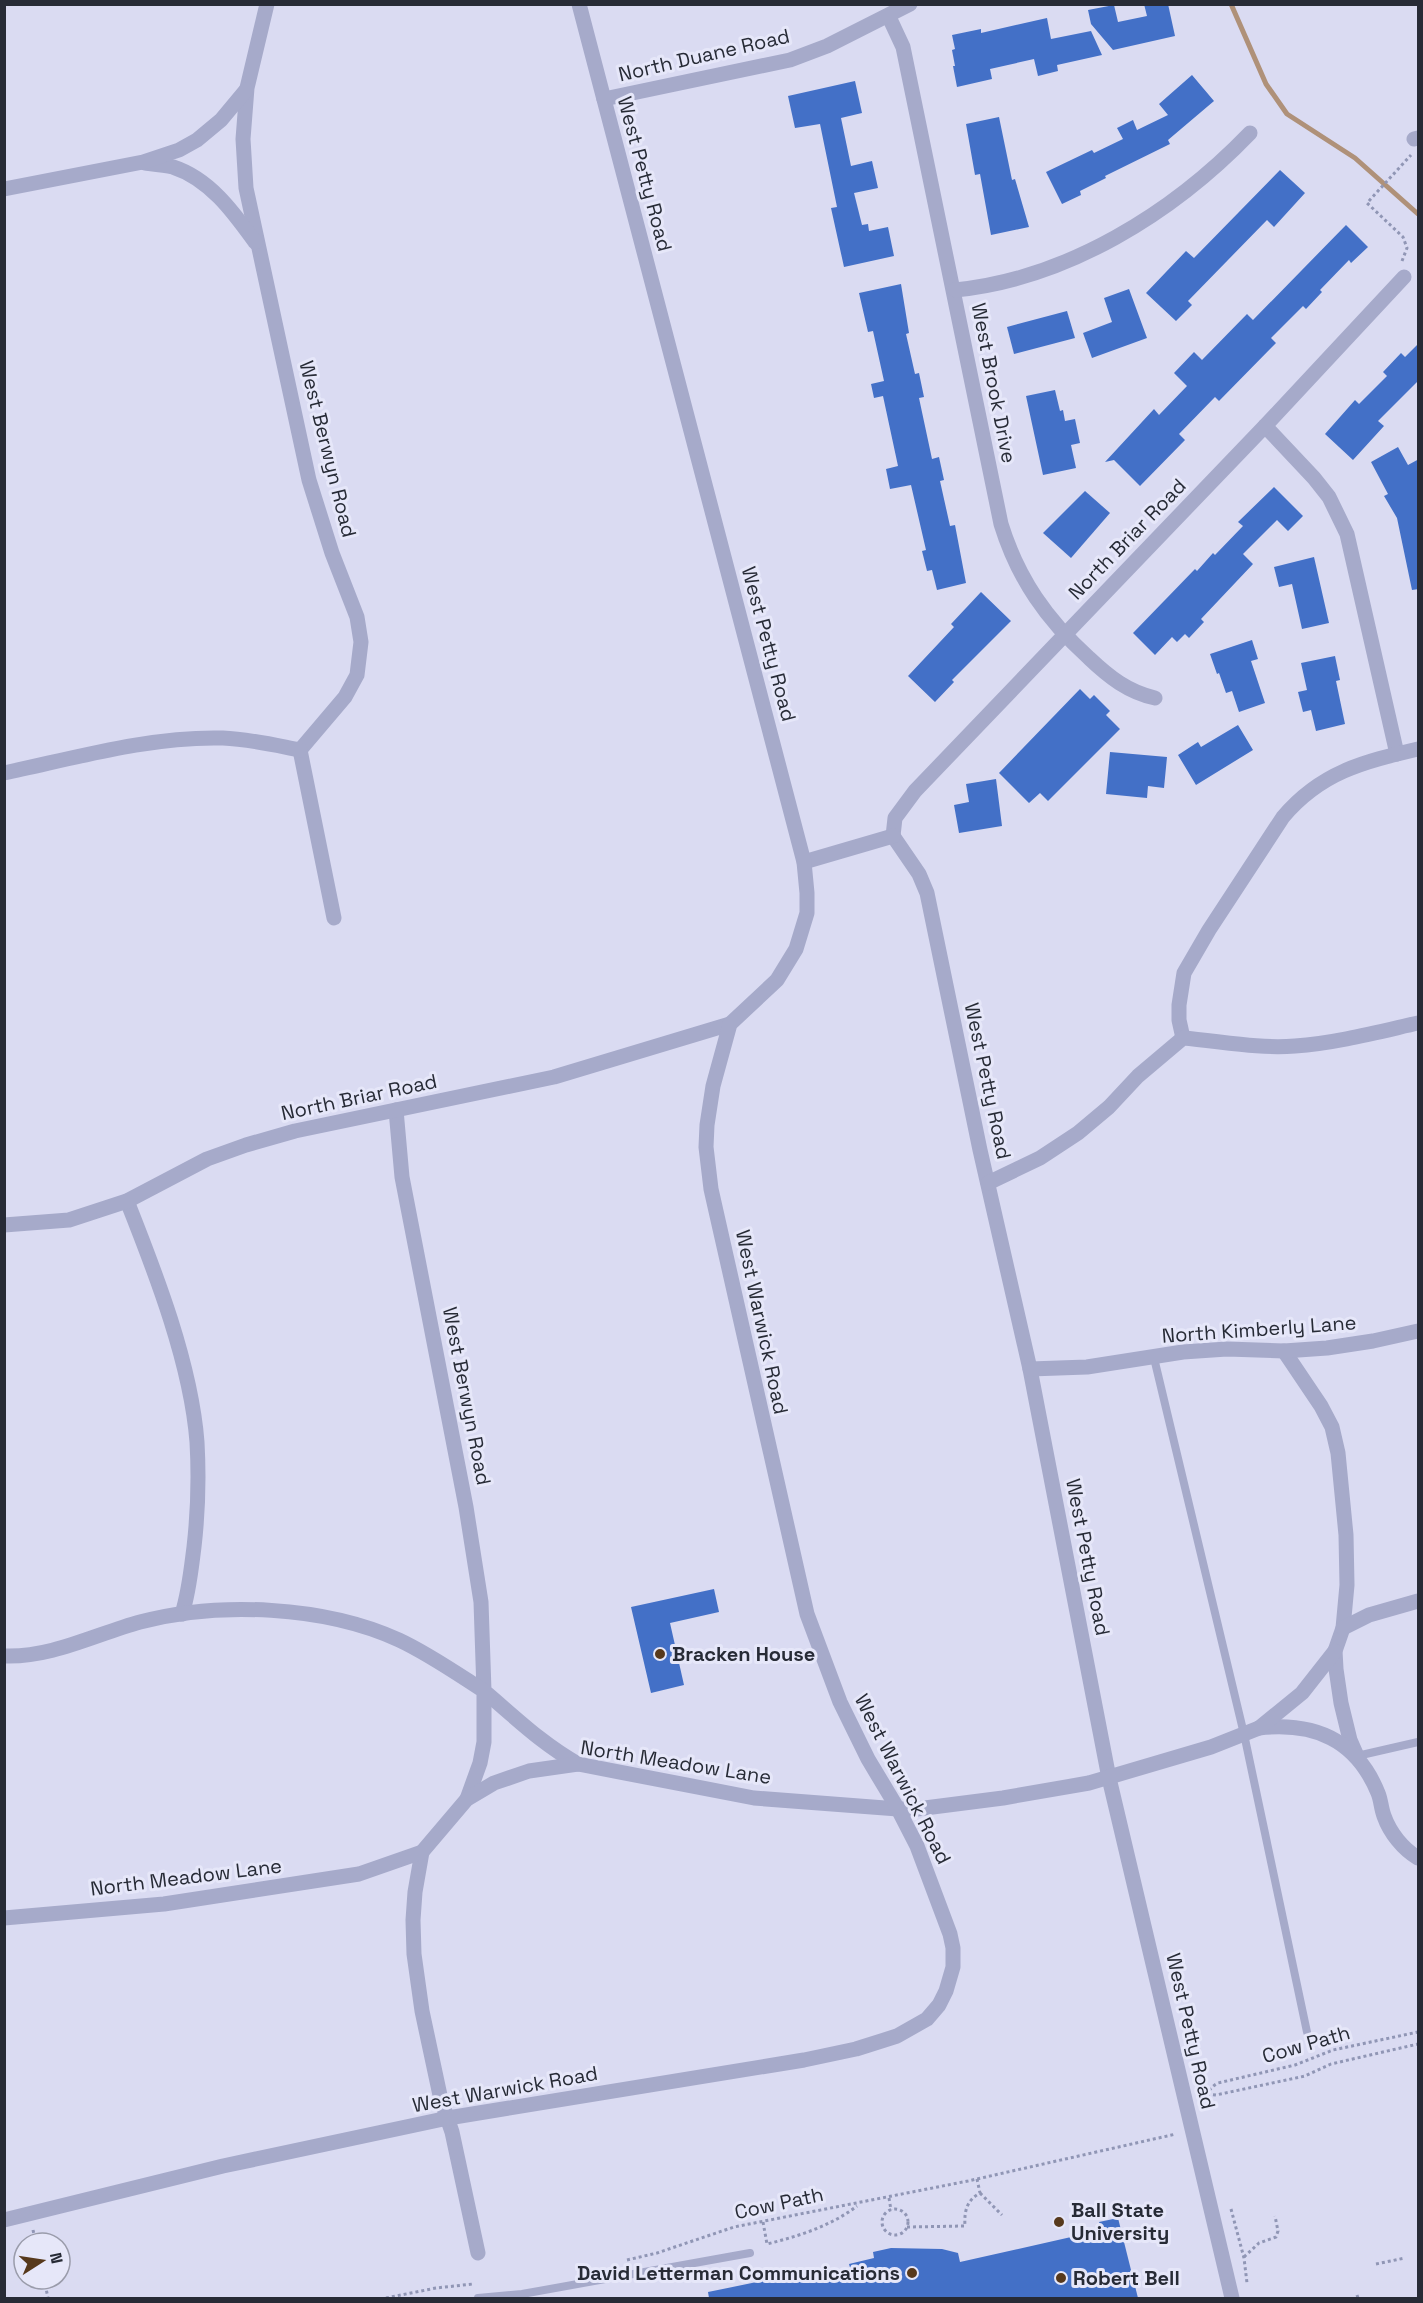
<svg xmlns="http://www.w3.org/2000/svg" width="1423" height="2303" viewBox="0 0 1423 2303" font-family="'Space Grotesk',sans-serif">
<style>
.lines{fill:none;stroke-linecap:round;stroke-linejoin:round}
.stream{stroke:#af9179;stroke-width:5}
.building{fill:#4370c7}
.path{stroke:#9096b5;stroke-width:3;stroke-dasharray:3 3;stroke-linecap:butt}
.service{stroke:#a6aaca;stroke-width:8}
.minor{stroke:#a6aaca;stroke-width:15}
.poi-dot{fill:#57391c;stroke:#e6e7f9;stroke-width:2}
.labels{text-anchor:middle;stroke-width:6;stroke-linejoin:round;paint-order:stroke}
.street-label{font-size:20px;fill:#272b36;stroke:#e6e7f9}
.poi-label{font-size:20px;font-weight:bold;fill:#272b36;stroke:#e6e7f9;text-anchor:start}
</style>
<rect width="100%" height="100%" fill="#dadbf2"/>
<g class="lines">
<polyline class="stream" points="1231,4 1266,84 1287,114 1355,158 1418,214"/>
</g>
<g class="building">
<polygon points="1144,4 1168,4 1175,36 1113,50 1091,24 1088,10 1114,5 1118,22 1147,16"/>
<polygon points="1047,18 1051,39 1091,31 1102,55 1057,65 1058,71 1038,76 1034,59 990,69 992,79 957,87 953,66 955,66 952,50 955,49 952,35 981,29 981,33"/>
<polygon points="1192,75 1214,101 1168,140 1170,144 1105,176 1106,178 1080,191 1081,195 1062,204 1046,172 1092,150 1094,153 1123,139 1117,128 1133,120 1137,130 1168,115 1159,104"/>
<polygon points="855,81 862,113 841,118 851,166 872,161 878,188 854,193 862,225 868,224 869,231 888,227 894,256 844,267 831,208 837,207 820,124 795,128 788,96"/>
<polygon points="999,117 1012,180 1015,179 1029,227 991,235 980,174 975,175 966,124"/>
<polygon points="1280,170 1305,193 1274,227 1267,220 1188,301 1192,305 1176,321 1146,293 1186,251 1194,258"/>
<polygon points="1346,225 1368,247 1351,263 1349,260 1320,290 1322,292 1306,309 1303,306 1271,338 1276,343 1219,401 1215,397 1179,434 1185,440 1140,486 1114,460 1105,462 1154,409 1159,415 1187,386 1174,373 1194,352 1202,360 1247,314 1253,320"/>
<polygon points="901,284 909,333 906,334 915,374 919,373 924,397 919,398 932,459 939,457 944,480 940,481 950,526 955,525 966,583 937,590 932,570 927,571 922,551 926,550 911,485 890,489 886,469 898,466 883,396 874,398 871,384 884,381 873,331 868,332 859,293"/>
<polygon points="1129,289 1147,338 1092,358 1083,333 1112,322 1104,298"/>
<polygon points="1067,311 1075,338 1014,354 1007,327"/>
<polygon points="1419,343 1419,380 1378,421 1384,426 1353,460 1325,434 1355,400 1359,404 1387,376 1383,372 1401,353 1405,357"/>
<polygon points="1055,390 1060,411 1063,410 1065,421 1075,419 1080,443 1071,445 1076,468 1043,475 1026,396"/>
<polygon points="1398,447 1408,465 1419,459 1419,589 1412,590 1397,518 1384,496 1388,494 1371,462"/>
<polygon points="1274,487 1303,516 1288,531 1277,520 1243,554 1253,564 1201,619 1204,622 1189,638 1185,634 1177,642 1172,637 1155,655 1133,633 1195,569 1197,571 1213,553 1215,555 1243,526 1238,522"/>
<polygon points="1085,491 1110,513 1071,558 1043,533"/>
<polygon points="1314,557 1329,623 1302,629 1292,584 1279,587 1274,567"/>
<polygon points="981,592 1011,621 952,680 954,682 935,702 908,676 954,627 951,624"/>
<polygon points="1252,640 1258,659 1251,661 1265,703 1239,712 1232,691 1226,693 1219,673 1217,674 1210,654"/>
<polygon points="1335,656 1340,680 1336,681 1345,724 1316,731 1311,710 1303,712 1298,692 1307,690 1301,663"/>
<polygon points="1080,689 1090,699 1094,695 1110,711 1106,715 1120,729 1048,801 1040,793 1029,803 999,773"/>
<polygon points="1238,725 1253,750 1196,785 1178,755 1198,742 1201,747"/>
<polygon points="1110,752 1167,757 1164,788 1148,786 1147,798 1106,794"/>
<polygon points="996,779 1002,826 959,833 954,805 969,802 966,784"/>
<polygon points="714,1589 719,1612 670,1623 684,1685 651,1693 631,1607"/>
<polygon points="1118,2218 1138,2298 709,2298 708,2292 821,2269 823,2276 851,2271 849,2264 874,2258 873,2252 891,2248 942,2249 958,2253 960,2262 1102,2230 1099,2222"/>
</g>
<g class="lines">
<g class="path">
<polyline points="1402,261 1407,248 1403,237 1367,203 1411,155"/>
<polyline points="1207,2094 1216,2095 1305,2076 1331,2064 1418,2044"/>
<path d="M1206,2108C1206,2096 1207,2089 1218,2083L1295,2065L1333,2050L1418,2032"/>
<polyline points="980,2193 1002,2215"/>
<polyline points="889,2198 891,2210"/>
<polyline points="1231,2209 1244,2258 1247,2283"/>
<circle cx="895" cy="2222" r="13"/>
<path d="M763,2222L767,2244C799,2236 831,2226 857,2206"/>
<path d="M907,2227L965,2226C964,2211 967,2200 980,2193L977,2179"/>
<polyline points="33,2230 36,2243"/>
<polyline points="1244,2257 1259,2243 1276,2237 1278,2231 1275,2216"/>
<polyline points="627,2260 657,2253 734,2227 968,2181 1176,2134"/>
<polyline points="1376,2264 1405,2258"/>
<polyline points="44,2279 48,2298"/>
<polyline points="1357,2295 1358,2298"/>
<polyline points="386,2298 436,2288 473,2284"/>
</g>
<g class="service">
<polyline points="1154,1358 1244,1734 1307,2032"/>
<polyline points="1357,1756 1418,1742"/>
<polyline points="478,2298 522,2294 750,2253"/>
</g>
<g class="minor">
<polyline points="267,4 247,88 243,139 246,188 309,480 332,553 357,617 361,642 357,675 345,697 300,750 334,918"/>
<path d="M889,17L903,47L1001,524C1018,579 1047,620 1089,658C1109,677 1128,692 1155,698"/>
<polyline points="604,99 790,60 827,46 910,4"/>
<polyline points="1414,139 1418,138"/>
<path d="M145,163C154,164 165,165 173,167C210,179 234,213 255,242"/>
<polyline points="4,189 143,162 179,150 197,140 221,120 246,90"/>
<path d="M955,290C1067,279 1173,213 1250,133"/>
<polyline points="1265,426 1314,478 1329,497 1347,534 1397,754"/>
<path d="M4,773C75,758 150,736 223,738C249,739 274,745 300,750"/>
<polyline points="893,836 919,874 927,893 980,1150 1030,1369 1109,1778 1232,2298"/>
<polyline points="893,836 895,818 915,791 1265,426 1404,277"/>
<polyline points="804,862 893,836"/>
<path d="M1183,1038L1179,1020V1005L1184,973L1209,930L1283,817C1321,772 1363,762 1418,749"/>
<path d="M396,1110L402,1177L466,1507L481,1602L484,1691C516,1718 541,1743 578,1764"/>
<path d="M988,1183L1040,1158L1078,1133L1109,1107L1138,1076L1183,1038C1220,1041 1258,1049 1295,1046C1336,1043 1378,1032 1418,1023"/>
<path d="M127,1201C156,1274 191,1364 197,1442C199,1477 198,1512 194,1547C191,1570 189,1592 182,1614"/>
<polyline points="4,1225 69,1220 127,1201 207,1159 246,1145 295,1131 554,1077 730,1024"/>
<polyline points="1284,1351 1321,1406 1332,1427 1338,1453 1346,1535 1347,1585 1343,1628 1335,1651 1336,1669 1341,1703 1350,1740 1357,1756"/>
<polyline points="1030,1369 1087,1367 1183,1352 1227,1349 1284,1351 1327,1348 1373,1341 1418,1331"/>
<polyline points="1343,1628 1369,1615 1418,1601"/>
<path d="M4,1656C51,1658 96,1634 140,1622C219,1601 325,1606 399,1640C429,1654 456,1673 484,1691V1742L480,1763L467,1799"/>
<path d="M1259,1728C1314,1722 1356,1739 1378,1793C1381,1800 1381,1808 1384,1816C1390,1833 1403,1849 1418,1858"/>
<polyline points="422,1852 415,1892 413,1920 414,1954 422,2011 441,2100 452,2132 478,2253"/>
<polyline points="4,1918 164,1904 359,1874 422,1852 467,1799 494,1783 529,1771 578,1764 754,1798 898,1809 917,1809 1003,1798 1089,1783 1211,1747 1259,1728 1302,1693 1335,1651"/>
<polyline points="4,2220 223,2166 448,2118 804,2060 856,2049 897,2036 927,2019 939,2005 946,1991 953,1967 953,1948 950,1934 917,1846 898,1809 868,1759 840,1702 807,1614 711,1189 706,1147 707,1125 713,1086 730,1024 777,980 796,949 807,913 807,893 804,862 579,4"/>
</g>
</g>
<g class="poi-dot">
<circle cx="660" cy="1654" r="6"/>
<circle cx="1059" cy="2222" r="6"/>
<circle cx="912" cy="2273" r="6"/>
<circle cx="1061" cy="2278" r="6"/>
</g>
<g class="labels">
<g class="street-label">
<text transform="translate(704 55) rotate(-13)" y="7">North Duane Road</text>
<text transform="translate(645 174) rotate(75)" y="7">West Petty Road</text>
<text transform="translate(994 383) rotate(79)" y="7">West Brook Drive</text>
<text transform="translate(328 449) rotate(76)" y="7">West Berwyn Road</text>
<text transform="translate(1127 539) rotate(-46)" y="7">North Briar Road</text>
<text transform="translate(769 644) rotate(75)" y="7">West Petty Road</text>
<text transform="translate(988 1081) rotate(78)" y="7">West Petty Road</text>
<text transform="translate(359 1097) rotate(-12)" y="7">North Briar Road</text>
<text transform="translate(762 1322) rotate(78)" y="7">West Warwick Road</text>
<text transform="translate(1259 1329) rotate(-4)" y="7">North Kimberly Lane</text>
<text transform="translate(467 1396) rotate(79)" y="7">West Berwyn Road</text>
<text transform="translate(1088 1557) rotate(79)" y="7">West Petty Road</text>
<text transform="translate(676 1762) rotate(9)" y="7">North Meadow Lane</text>
<text transform="translate(903 1779) rotate(63)" y="7">West Warwick Road</text>
<text transform="translate(186 1877) rotate(-7)" y="7">North Meadow Lane</text>
<text transform="translate(1191 2031) rotate(77)" y="7">West Petty Road</text>
<text transform="translate(1306 2044) rotate(-16)" y="7">Cow Path</text>
<text transform="translate(505 2089) rotate(-10)" y="7">West Warwick Road</text>
<text transform="translate(779 2203) rotate(-12)" y="7">Cow Path</text>
</g>
<g class="poi-label">
<text x="672" y="1661">Bracken House</text>
<text x="1071" y="2217">Ball State<tspan x="1071" dy="23">University</tspan></text>
<text x="900" y="2280" text-anchor="end">David Letterman Communications</text>
<text x="1073" y="2285">Robert Bell</text>
</g>
</g>
<rect width="1423" height="2303" fill="none" stroke="#272b36" stroke-width="12"/>
<g transform="translate(42 2261) rotate(78)"><circle r="28" fill="#e6e7f9" stroke="#9a9cab" stroke-width="1.5"/>
<path d="M0-4.5L10 22L0 15L-10 22Z" fill="#57391c"/>
<text y="-9" font-size="16" font-weight="bold" text-anchor="middle" fill="#272b36">N</text>
</g>
</svg>
